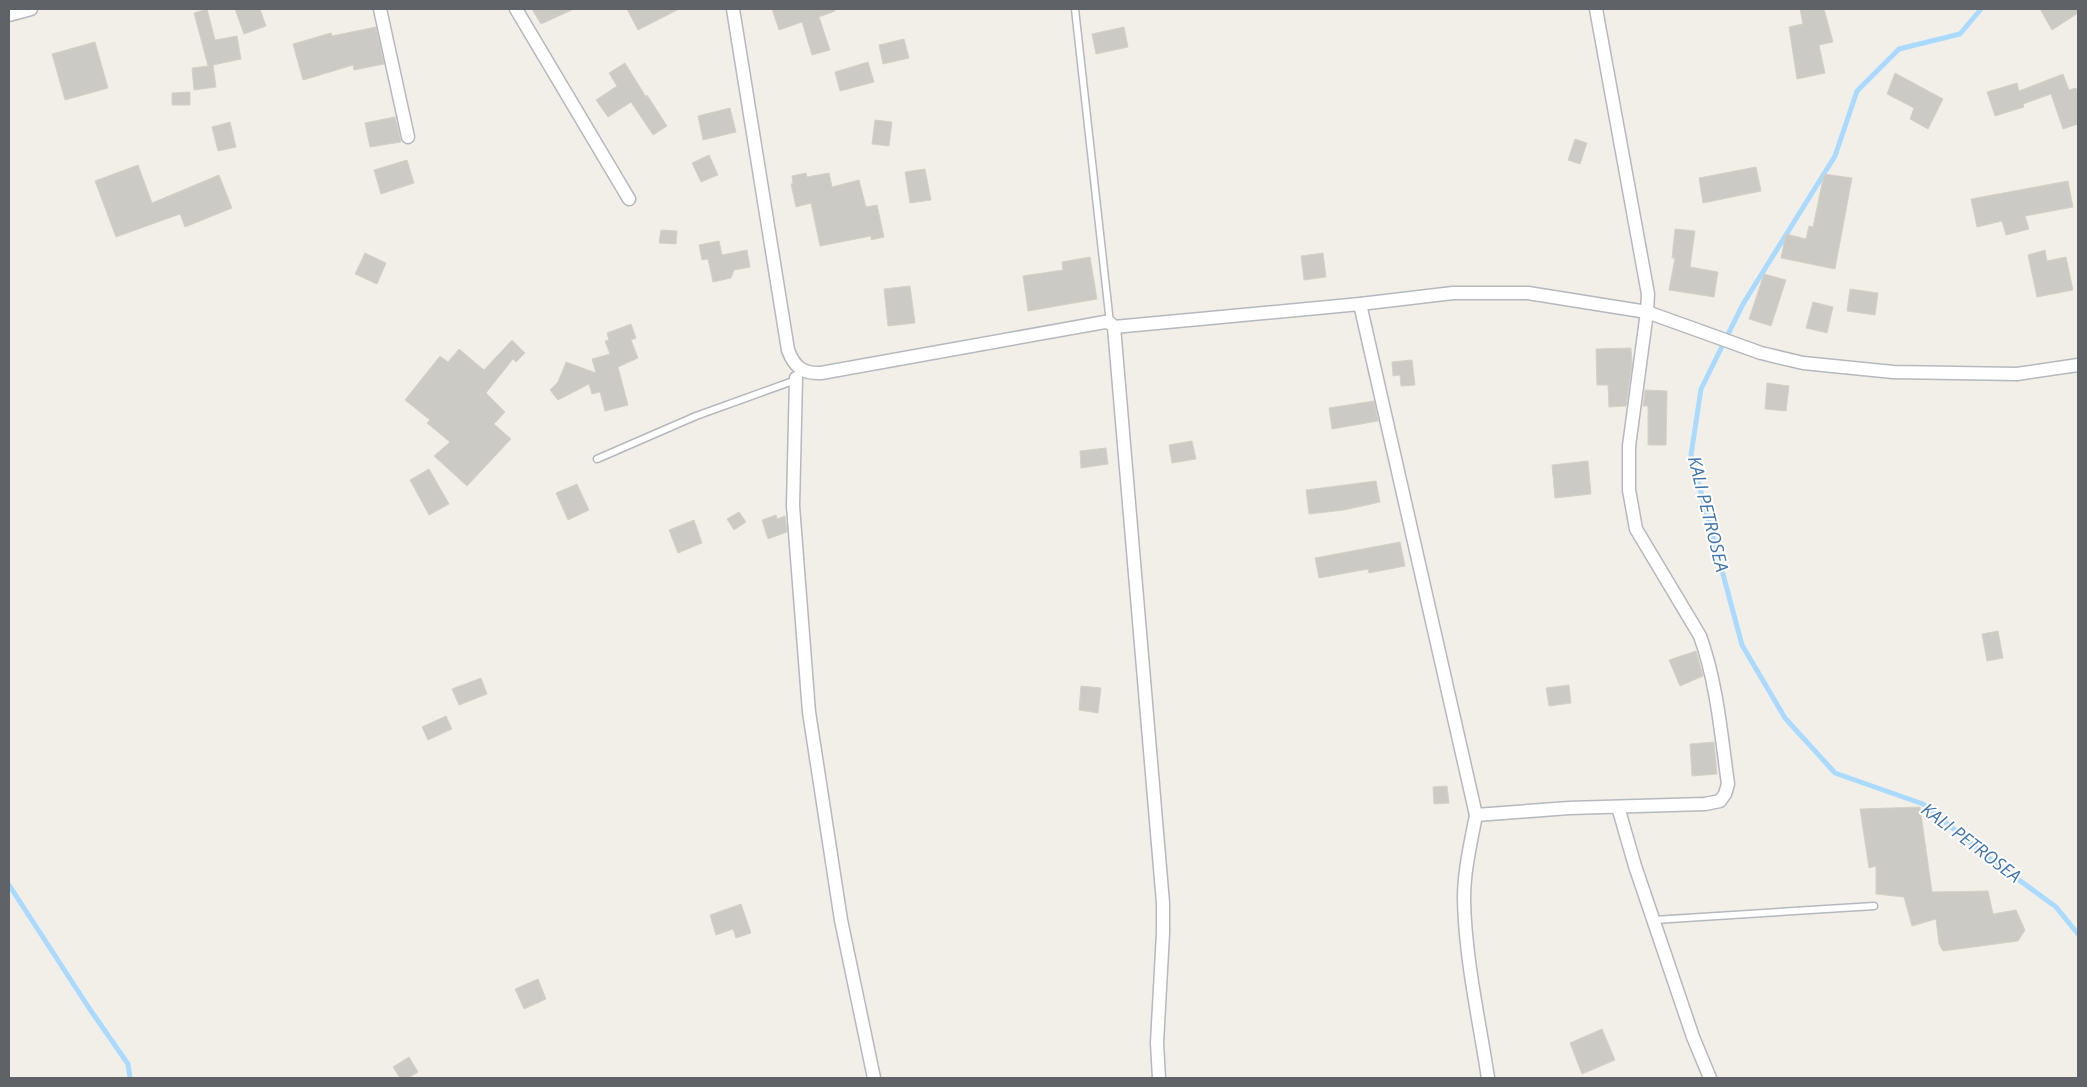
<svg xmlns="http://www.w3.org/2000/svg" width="2087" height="1087" viewBox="0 0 2087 1087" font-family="'Open Sans',sans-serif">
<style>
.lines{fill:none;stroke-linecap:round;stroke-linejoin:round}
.stream{stroke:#aadaff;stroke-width:5}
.building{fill:#cccac5;stroke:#d6d1c6}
.lane-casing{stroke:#b5b8bc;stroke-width:9}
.street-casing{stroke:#b5b8bc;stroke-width:15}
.lane{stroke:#fff;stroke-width:6}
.street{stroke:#fff;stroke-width:12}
.labels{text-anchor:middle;stroke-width:4;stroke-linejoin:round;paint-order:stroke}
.water-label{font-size:18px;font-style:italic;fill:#4174aa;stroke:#fff}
</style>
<rect width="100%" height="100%" fill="#f1efe8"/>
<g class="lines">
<g class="stream">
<polyline points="1981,9 1960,34 1899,49 1857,91 1835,156 1743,304 1701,389 1691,455 1742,645 1785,718 1835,773 1923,804 1989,858 2056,907 2078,934"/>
<polyline points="9,885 89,1008 128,1064 130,1078"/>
</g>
</g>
<g class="building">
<polygon points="207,9 215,40 237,36 241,59 213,65 216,87 194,90 192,68 208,66 194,13"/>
<polygon points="235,9 260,9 266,26 244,34"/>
<polygon points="532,9 574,9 541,24"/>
<polygon points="627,9 679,9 638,30"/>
<polygon points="772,9 835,9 835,11 819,17 830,50 812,55 802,22 779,30"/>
<polygon points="1800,9 1824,9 1833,42 1819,45 1825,73 1797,79 1789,27 1803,24"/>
<polygon points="2040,9 2078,9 2078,13 2052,30"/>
<polygon points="376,27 384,64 354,70 353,65 303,80 293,44 331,33 332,36"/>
<polygon points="1124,27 1128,47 1096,54 1092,34"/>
<polygon points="904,39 909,58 883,64 879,45"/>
<polygon points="95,42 108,88 65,100 52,54"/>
<polygon points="868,62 874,82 840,91 835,72"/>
<polygon points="625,63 646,97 647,95 667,126 653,135 631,102 608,117 596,100 617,86 609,73"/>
<polygon points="1895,73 1943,99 1928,129 1910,119 1914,108 1887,94"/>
<polygon points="2063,74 2069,90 2076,88 2078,97 2078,124 2063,129 2051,94 2023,104 2024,107 1995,116 1987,92 2017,83 2019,91"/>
<polygon points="190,92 190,105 172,105 172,93"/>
<polygon points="730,108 736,132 703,140 698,116"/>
<polygon points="395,117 401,142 370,147 365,123"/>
<polygon points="875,120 892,122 889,146 872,144"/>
<polygon points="230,122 236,147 218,151 212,127"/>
<polygon points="1575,139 1587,143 1580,164 1568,160"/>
<polygon points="709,155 718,175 701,182 692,163"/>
<polygon points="407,160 414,183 381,194 374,170"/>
<polygon points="138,165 152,203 219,175 232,208 185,227 180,214 116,237 95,181"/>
<polygon points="1756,167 1761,191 1703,203 1699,178"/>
<polygon points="925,169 931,200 910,203 905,172"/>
<polygon points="806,173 807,177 829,173 832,187 859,180 866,207 877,205 884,237 871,240 871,236 820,246 811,203 796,207 791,184 793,184 792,176"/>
<polygon points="1824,174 1852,178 1835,269 1781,258 1786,234 1806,239 1809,226 1813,227"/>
<polygon points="2068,181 2073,207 2025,216 2029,229 2006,235 2002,221 1977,227 1971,199"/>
<polygon points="1675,229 1695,231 1690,267 1718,272 1714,297 1669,290 1675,258 1672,258"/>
<polygon points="661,230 677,231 676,244 659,243"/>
<polygon points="719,241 722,255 747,250 750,267 734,270 731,278 713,282 708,259 702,260 699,245"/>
<polygon points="2045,250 2047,261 2066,257 2073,290 2037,297 2028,255"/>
<polygon points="365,253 386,263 377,284 355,274"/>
<polygon points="1323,253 1326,277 1304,280 1301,256"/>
<polygon points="1090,257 1097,299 1028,311 1023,276 1063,270 1062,262"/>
<polygon points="1764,274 1786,280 1771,326 1749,319"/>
<polygon points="910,286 915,323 888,326 884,289"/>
<polygon points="1850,289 1878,293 1875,315 1847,311"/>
<polygon points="1813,302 1833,307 1827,333 1806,328"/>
<polygon points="631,324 636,338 631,340 638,358 618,367 628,405 605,411 600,392 592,394 589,384 558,400 550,390 558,382 566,362 596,373 592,359 610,354 605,341 609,340 607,333"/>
<polygon points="512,340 525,353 516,362 513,359 486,393 505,412 494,424 511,439 467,486 434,456 450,442 427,423 430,420 405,400 440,356 448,362 459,349 484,370"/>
<polygon points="1631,348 1632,364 1626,406 1609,407 1608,385 1597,385 1596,349"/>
<polygon points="1412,360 1415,385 1401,386 1400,375 1393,376 1392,362"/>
<polygon points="1767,383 1789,386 1786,411 1765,409"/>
<polygon points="1645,390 1667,391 1666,445 1648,445 1648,406 1643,406"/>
<polygon points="1374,401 1378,421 1332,429 1329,408"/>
<polygon points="1192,441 1196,459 1172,463 1169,445"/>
<polygon points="1106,448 1108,464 1081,468 1080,451"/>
<polygon points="1588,461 1591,494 1555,498 1552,465"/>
<polygon points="429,469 449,504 429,515 410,480"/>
<polygon points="1376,481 1380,502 1344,510 1309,514 1306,490"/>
<polygon points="577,484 589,510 568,520 556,493"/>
<polygon points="739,512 746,522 734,530 727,519"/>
<polygon points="776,515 777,519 785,516 787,532 768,539 762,520"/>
<polygon points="694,520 702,543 678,553 669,530"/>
<polygon points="1400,542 1405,566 1369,573 1368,569 1319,578 1315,558"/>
<polygon points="1998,631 2003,658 1987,661 1982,634"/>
<polygon points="1696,651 1703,676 1680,686 1669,660"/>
<polygon points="481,678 487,694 459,705 452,689"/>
<polygon points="1569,685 1571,703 1549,706 1546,688"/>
<polygon points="1081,686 1101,688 1098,713 1079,710"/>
<polygon points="446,716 452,729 428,740 422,727"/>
<polygon points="1714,742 1717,774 1692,776 1690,744"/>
<polygon points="1447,786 1449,803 1434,804 1433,787"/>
<polygon points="1920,807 1932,892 1988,891 1993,914 2016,910 2025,930 2018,941 1943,951 1939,944 1936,919 1912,926 1904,897 1876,894 1876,866 1869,868 1860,809"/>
<polygon points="741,904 751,933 736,938 733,929 716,935 710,915"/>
<polygon points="538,979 546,999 524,1009 515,989"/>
<polygon points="1602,1029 1615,1060 1582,1074 1570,1043"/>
<polygon points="409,1057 418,1072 408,1078 400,1078 393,1067"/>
</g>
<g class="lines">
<g class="lane-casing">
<g id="lane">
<polyline points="1075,9 1110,323"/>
<polyline points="597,459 696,416 793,381 796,378"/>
<polyline points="1654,920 1874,906"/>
</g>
</g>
<g class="street-casing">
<g id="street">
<polyline points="380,9 408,137"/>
<polyline points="516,9 629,199"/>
<path d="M733,9L788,350C794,366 802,374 821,373L1105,322L1110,323L1114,327L1163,903V933L1157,1043L1159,1078"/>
<polyline points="9,15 31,9"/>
<path d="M1360,304L1476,815L1569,808L1705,804L1720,801L1725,794L1728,784C1721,734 1717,683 1700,636L1636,529L1629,490V446L1647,312L1648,294L1596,9"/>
<polyline points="1114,327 1360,304 1453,293 1528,293 1647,312 1761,353 1803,363 1893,372 2017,374 2078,365"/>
<polyline points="796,378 793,506 809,712 841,920 874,1078"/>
<polyline points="1618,807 1635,866 1693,1037 1710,1078"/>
<path d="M1476,815C1471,842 1464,870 1464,899C1465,958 1479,1019 1488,1078"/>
</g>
</g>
<use href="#lane" class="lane"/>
<use href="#street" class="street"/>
</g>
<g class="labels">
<g class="water-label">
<text transform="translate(1708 514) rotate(76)" y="6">KALI PETROSEA</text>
<text transform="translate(1971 843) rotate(37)" y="6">KALI PETROSEA</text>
</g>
</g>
<rect width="2087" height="1087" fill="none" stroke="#5f6368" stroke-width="20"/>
</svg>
